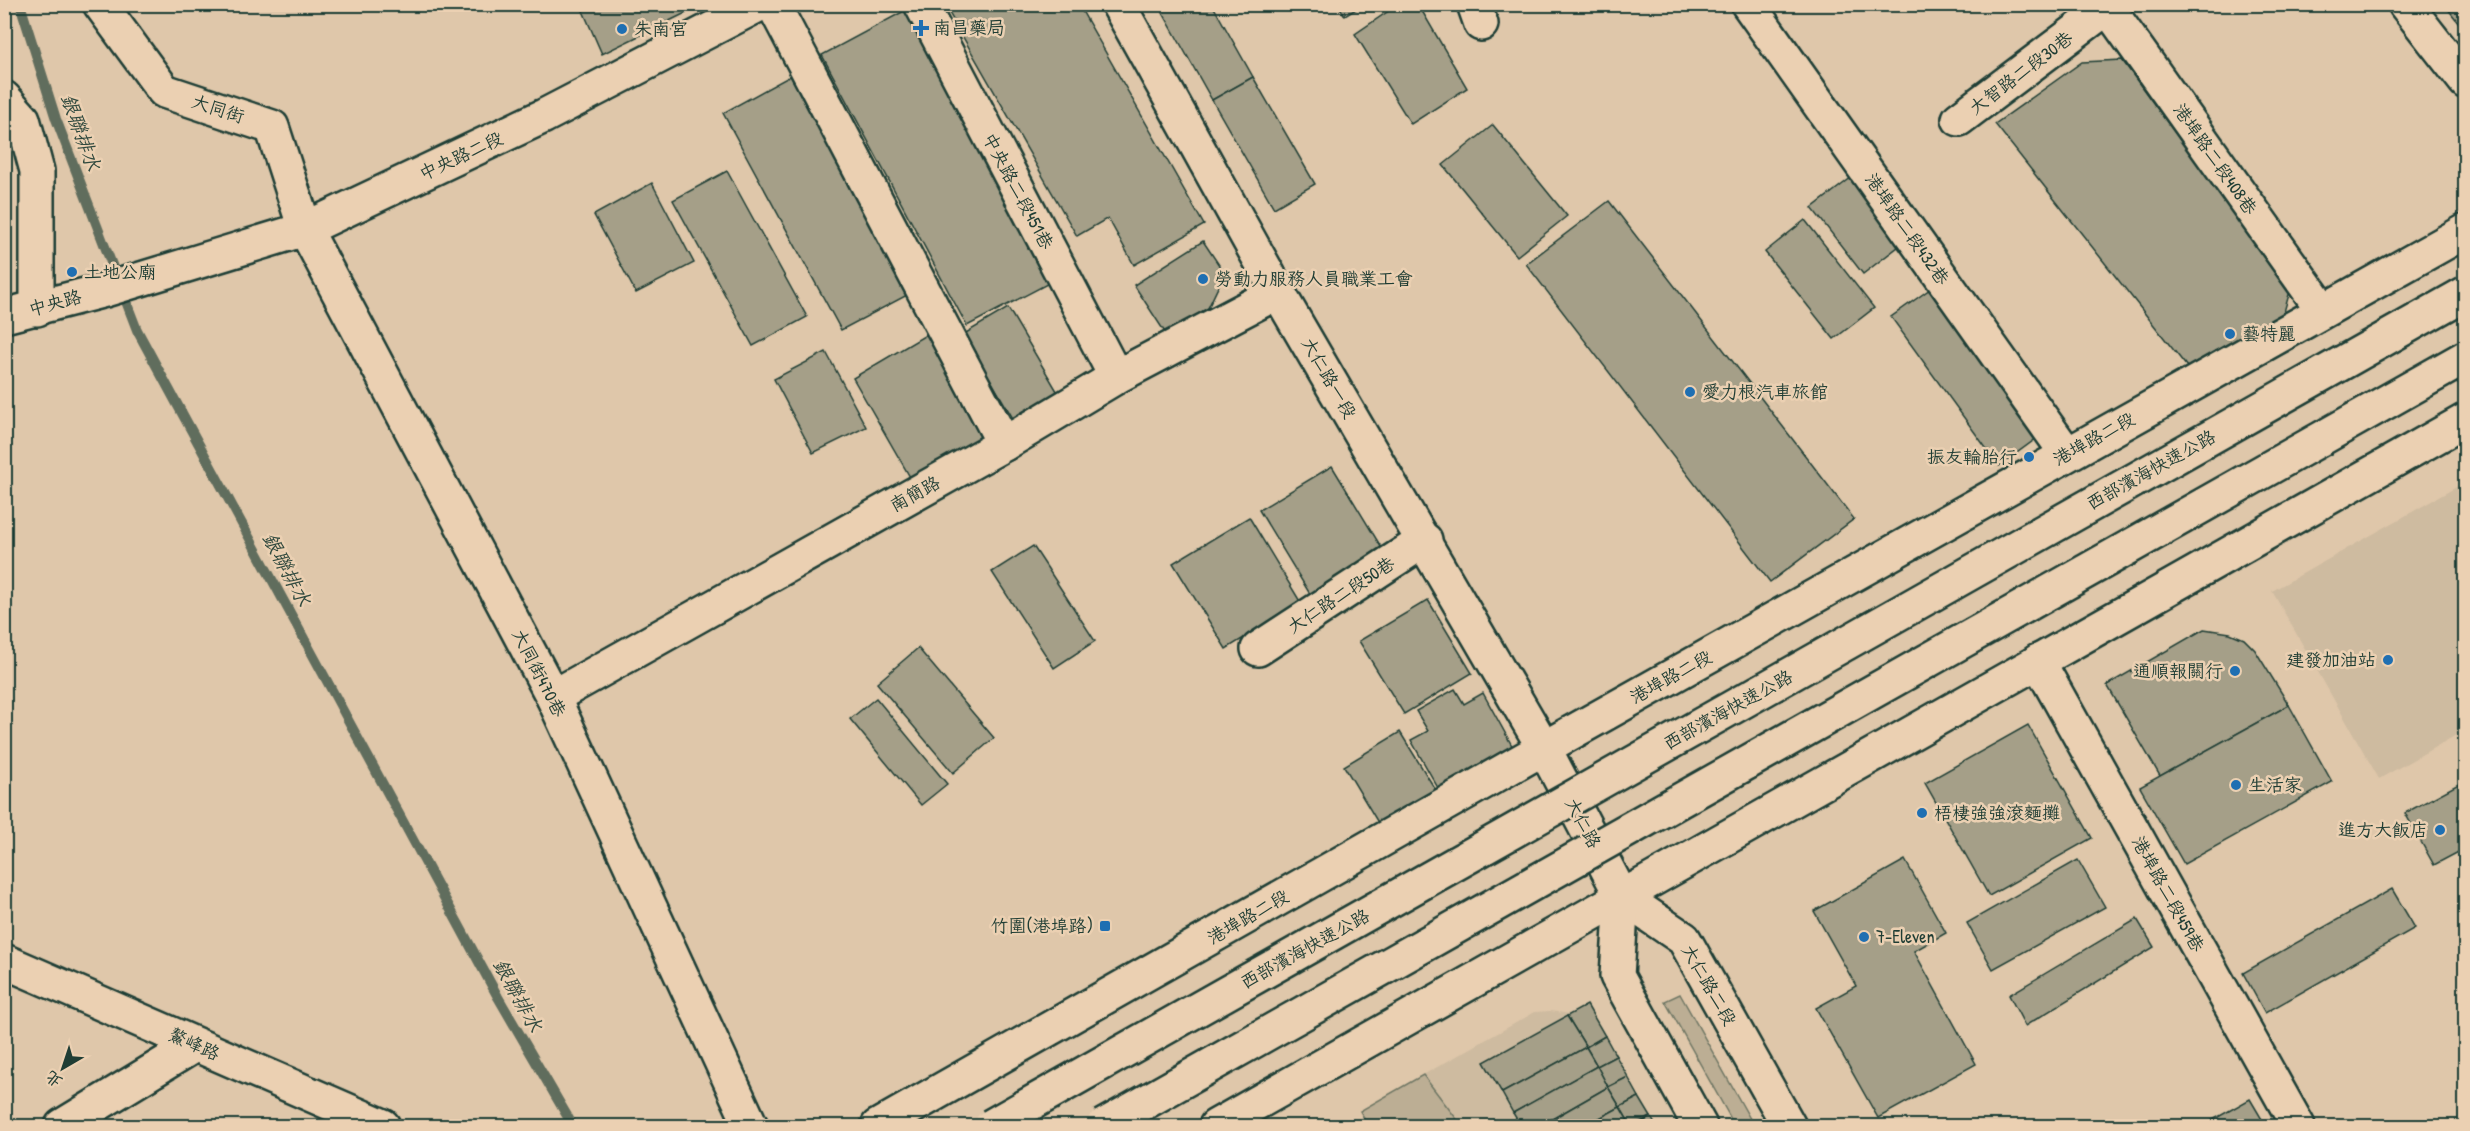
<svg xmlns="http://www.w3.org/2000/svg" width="2470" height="1131" viewBox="0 0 2470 1131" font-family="'Patrick Hand','LXGW WenKai TC',sans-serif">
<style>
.built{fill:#cebba0}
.green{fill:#bcae94;stroke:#6e7664;stroke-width:1.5}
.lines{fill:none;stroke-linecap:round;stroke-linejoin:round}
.stream{stroke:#616d5d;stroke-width:10}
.building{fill:#a59f88;stroke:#1f3d34;stroke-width:1.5}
.minor-casing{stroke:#1f3d34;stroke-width:38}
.minor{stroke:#ebd0b2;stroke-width:33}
.highway-bridge-casing{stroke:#1f3d34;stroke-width:38;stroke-linecap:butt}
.highway-bridge{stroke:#ebd0b2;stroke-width:33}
.poi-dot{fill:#1f6fb2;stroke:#ebd0b2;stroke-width:2}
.labels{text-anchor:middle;stroke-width:5;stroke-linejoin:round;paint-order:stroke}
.poi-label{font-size:18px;fill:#1f3d34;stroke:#ebd0b2;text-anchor:start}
.street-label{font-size:18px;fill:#1f3d34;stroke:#ebd0b2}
.water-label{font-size:20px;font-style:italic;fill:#30493e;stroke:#ebd0b2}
</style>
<rect width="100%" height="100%" fill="#dfc7aa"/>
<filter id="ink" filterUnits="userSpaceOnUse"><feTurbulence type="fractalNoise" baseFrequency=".0167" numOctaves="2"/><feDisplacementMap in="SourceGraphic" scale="12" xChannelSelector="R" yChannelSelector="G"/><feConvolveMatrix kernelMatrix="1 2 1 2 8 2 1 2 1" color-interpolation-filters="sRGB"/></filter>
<g filter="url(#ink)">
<g class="built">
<polygon points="2460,485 2466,495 2465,730 2379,779 2272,591"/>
<polygon points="1550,1011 1571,1014 1621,1081 1649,1126 1462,1126 1423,1075 1535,1012"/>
</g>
<g class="green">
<polygon points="1680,994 1754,1126 1735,1126 1665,1001"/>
<polygon points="1423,1075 1462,1126 1368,1126 1360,1111"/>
</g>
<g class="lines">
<polyline class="stream" points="20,4 56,119 137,330 498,997 573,1126"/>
</g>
<g class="building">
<polygon points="580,4 704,4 602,54"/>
<polygon points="944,4 1078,4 1204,225 1134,265 1108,218 1077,236"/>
<polygon points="1158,4 1212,4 1253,77 1212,100"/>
<polygon points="1338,4 1364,4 1345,16"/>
<polygon points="1399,4 1418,4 1467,88 1411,124 1355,34"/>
<polygon points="2444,4 2466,4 2466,32"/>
<polygon points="906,10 1051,282 967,326 822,55"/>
<polygon points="2122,60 2290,291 2284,312 2270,328 2191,372 1995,124 2082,62"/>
<polygon points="794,74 913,292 841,330 723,113"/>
<polygon points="1253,77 1315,184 1274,208 1212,100"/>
<polygon points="1493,125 1567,216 1517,256 1443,165"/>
<polygon points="727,171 807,317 753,346 673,200"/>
<polygon points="1852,177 1903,243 1863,274 1812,208"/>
<polygon points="652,183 694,263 636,293 594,215"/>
<polygon points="1609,201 1854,519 1770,582 1526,264"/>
<polygon points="1805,220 1874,308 1834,339 1765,252"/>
<polygon points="1203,241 1219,265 1219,285 1208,308 1166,334 1134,285"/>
<polygon points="1930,289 2037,438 1999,466 1891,317"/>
<polygon points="1008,308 1060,396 1015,422 964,334"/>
<polygon points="929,333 991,439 914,484 853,378"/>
<polygon points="826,352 866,427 813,453 774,379"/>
<polygon points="1332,466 1389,560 1316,604 1259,510"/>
<polygon points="1249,517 1301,603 1226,649 1173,563"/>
<polygon points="1033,546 1095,641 1054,668 992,572"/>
<polygon points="1428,600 1472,673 1404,714 1359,641"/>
<polygon points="2204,629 2230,633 2244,639 2255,650 2289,705 2160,776 2107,685"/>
<polygon points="918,648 994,738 953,773 877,683"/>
<polygon points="1455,689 1464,704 1483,693 1516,753 1442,795 1411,740 1428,731 1416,711"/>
<polygon points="876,698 947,784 921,805 850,719"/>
<polygon points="2289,705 2332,782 2184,864 2140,787"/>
<polygon points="2028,725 2092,838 1989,896 1925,783"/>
<polygon points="1400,732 1440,797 1383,831 1344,766"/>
<polygon points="2466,780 2466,848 2434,865 2405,813"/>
<polygon points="1905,860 1946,933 1914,951 1976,1064 1878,1118 1816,1008 1856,986 1814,911"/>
<polygon points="2078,860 2105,907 1993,969 1967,923"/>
<polygon points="2392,889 2415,928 2265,1013 2243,973"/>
<polygon points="2137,919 2154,947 2025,1026 2009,995"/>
<polygon points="1587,1005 1605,1036 1586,1047 1567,1016"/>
<polygon points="1567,1016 1586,1047 1502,1093 1484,1062"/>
<polygon points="1605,1036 1616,1056 1597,1066 1586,1047"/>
<polygon points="1586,1047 1597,1066 1513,1113 1502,1093"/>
<polygon points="1616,1056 1628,1077 1608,1087 1597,1066"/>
<polygon points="1597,1066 1608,1087 1540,1126 1521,1126 1513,1113"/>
<polygon points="1628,1077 1639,1097 1620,1107 1608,1087"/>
<polygon points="1608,1087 1620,1107 1585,1126 1540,1126"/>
<polygon points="1639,1097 1651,1117 1631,1126 1620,1107"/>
<polygon points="2250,1099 2266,1126 2202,1126"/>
<polygon points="1620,1107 1631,1126 1585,1126"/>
<polygon points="1651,1117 1656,1126 1635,1126 1641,1123"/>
</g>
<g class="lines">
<g class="minor-casing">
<g id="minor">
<polyline points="100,4 164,91 272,127 305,229 553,697 751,1126"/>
<polyline points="773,4 1004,444"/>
<polyline points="921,4 1116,377"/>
<polyline points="1118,4 1278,292 1544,748 1622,897 1684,939 1789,1126"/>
<polyline points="1474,4 1481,24"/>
<polyline points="1748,4 2067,454"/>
<polyline points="2405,4 2466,82"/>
<polyline points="2108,8 2323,310"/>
<polyline points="4,98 23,119 37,171 37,309"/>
<polyline points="1959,119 2112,4"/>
<polyline points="4,316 105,290 305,229 544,116 760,4"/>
<polyline points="1258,649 1425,540"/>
<polyline points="2038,661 2298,1126"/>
<polyline points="553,697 1004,444 1116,377 1278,292"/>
<polyline points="1622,897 1617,976 1700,1126"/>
<polyline points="4,961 383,1126"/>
<polyline points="62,1126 195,1045"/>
<polyline points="878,1126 1544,748 2466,231"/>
<polyline points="1216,1126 2466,420"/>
</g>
</g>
<use href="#minor" class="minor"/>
<g class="highway-bridge-casing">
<g id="highway-bridge">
<polyline points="991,1126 2466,293"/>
<polyline points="1103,1126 2466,357"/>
</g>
</g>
<use href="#highway-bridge" class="highway-bridge"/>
</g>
</g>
<g class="poi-dot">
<path d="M918 19h6v6h6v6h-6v6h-6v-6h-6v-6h6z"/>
<circle cx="622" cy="29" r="6"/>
<circle cx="72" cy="272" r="6"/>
<circle cx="1203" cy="279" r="6"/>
<circle cx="2230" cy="334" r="6"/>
<circle cx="1690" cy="392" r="6"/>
<circle cx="2029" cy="457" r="6"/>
<circle cx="2388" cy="660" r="6"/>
<circle cx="2235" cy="671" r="6"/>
<circle cx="2236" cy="785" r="6"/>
<circle cx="1922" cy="813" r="6"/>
<circle cx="2440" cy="830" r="6"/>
<rect x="1099" y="920" width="12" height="12" rx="3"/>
<circle cx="1864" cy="937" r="6"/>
</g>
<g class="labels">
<g class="poi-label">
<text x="933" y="34">南昌藥局</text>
<text x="634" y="35">朱南宮</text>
<text x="84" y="278">土地公廟</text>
<text x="1215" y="285">勞動力服務人員職業工會</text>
<text x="2242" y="340">藝特麗</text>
<text x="1702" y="398">愛力根汽車旅館</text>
<text x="2017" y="463" text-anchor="end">振友輪胎行</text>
<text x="2376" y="666" text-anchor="end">建發加油站</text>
<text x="2223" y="677" text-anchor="end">通順報關行</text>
<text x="2248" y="791">生活家</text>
<text x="1934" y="819">梧棲強強滾麵攤</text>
<text x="2428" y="836" text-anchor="end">進方大飯店</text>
<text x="1093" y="932" text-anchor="end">竹圍(港埠路)</text>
<text x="1876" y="943">7-Eleven</text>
</g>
<g class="street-label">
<text transform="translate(2021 73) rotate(-37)" y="6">大智路二段30巷</text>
<text transform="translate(218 109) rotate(18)" y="6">大同街</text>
<text transform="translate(461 156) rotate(-25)" y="6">中央路二段</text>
<text transform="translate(2215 159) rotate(55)" y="6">港埠路二段408巷</text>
<text transform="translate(1018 191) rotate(62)" y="6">中央路二段451巷</text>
<text transform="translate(1907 229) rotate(55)" y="6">港埠路二段432巷</text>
<text transform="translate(55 303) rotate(-15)" y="6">中央路</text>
<text transform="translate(1329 378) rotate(60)" y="6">大仁路一段</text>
<text transform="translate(2094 439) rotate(-29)" y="6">港埠路二段</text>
<text transform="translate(2151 470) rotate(-29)" y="6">西部濱海快速公路</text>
<text transform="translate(915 494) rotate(-29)" y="6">南簡路</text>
<text transform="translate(1341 595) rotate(-33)" y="6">大仁路二段50巷</text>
<text transform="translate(539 673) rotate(63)" y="6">大同街470巷</text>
<text transform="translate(1671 677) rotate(-29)" y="6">港埠路二段</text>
<text transform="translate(1728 710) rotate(-29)" y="6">西部濱海快速公路</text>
<text transform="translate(1583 823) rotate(62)" y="6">大仁路</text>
<text transform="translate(2168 894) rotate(61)" y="6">港埠路二段459巷</text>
<text transform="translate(1248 917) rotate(-30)" y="6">港埠路二段</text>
<text transform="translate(1305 949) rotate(-29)" y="6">西部濱海快速公路</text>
<text transform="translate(1709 985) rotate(60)" y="6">大仁路二段</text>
<text transform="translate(194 1044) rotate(24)" y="6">鰲峰路</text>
</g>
<g class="water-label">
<text transform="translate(81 132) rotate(70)" y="7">銀聯排水</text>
<text transform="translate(287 569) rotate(62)" y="7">銀聯排水</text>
<text transform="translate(518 995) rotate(61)" y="7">銀聯排水</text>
</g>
</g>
<rect width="2470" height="1131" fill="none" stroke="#ebd0b2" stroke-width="24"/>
<rect x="12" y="12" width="2446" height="1107" fill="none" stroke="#1f3d34" stroke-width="2" filter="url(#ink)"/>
<g transform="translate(63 1068) rotate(219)" stroke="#ebd0b2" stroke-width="4.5" paint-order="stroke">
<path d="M0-4.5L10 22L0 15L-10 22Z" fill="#1f3d34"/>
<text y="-9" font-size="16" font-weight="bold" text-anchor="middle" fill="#1f3d34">北</text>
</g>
</svg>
